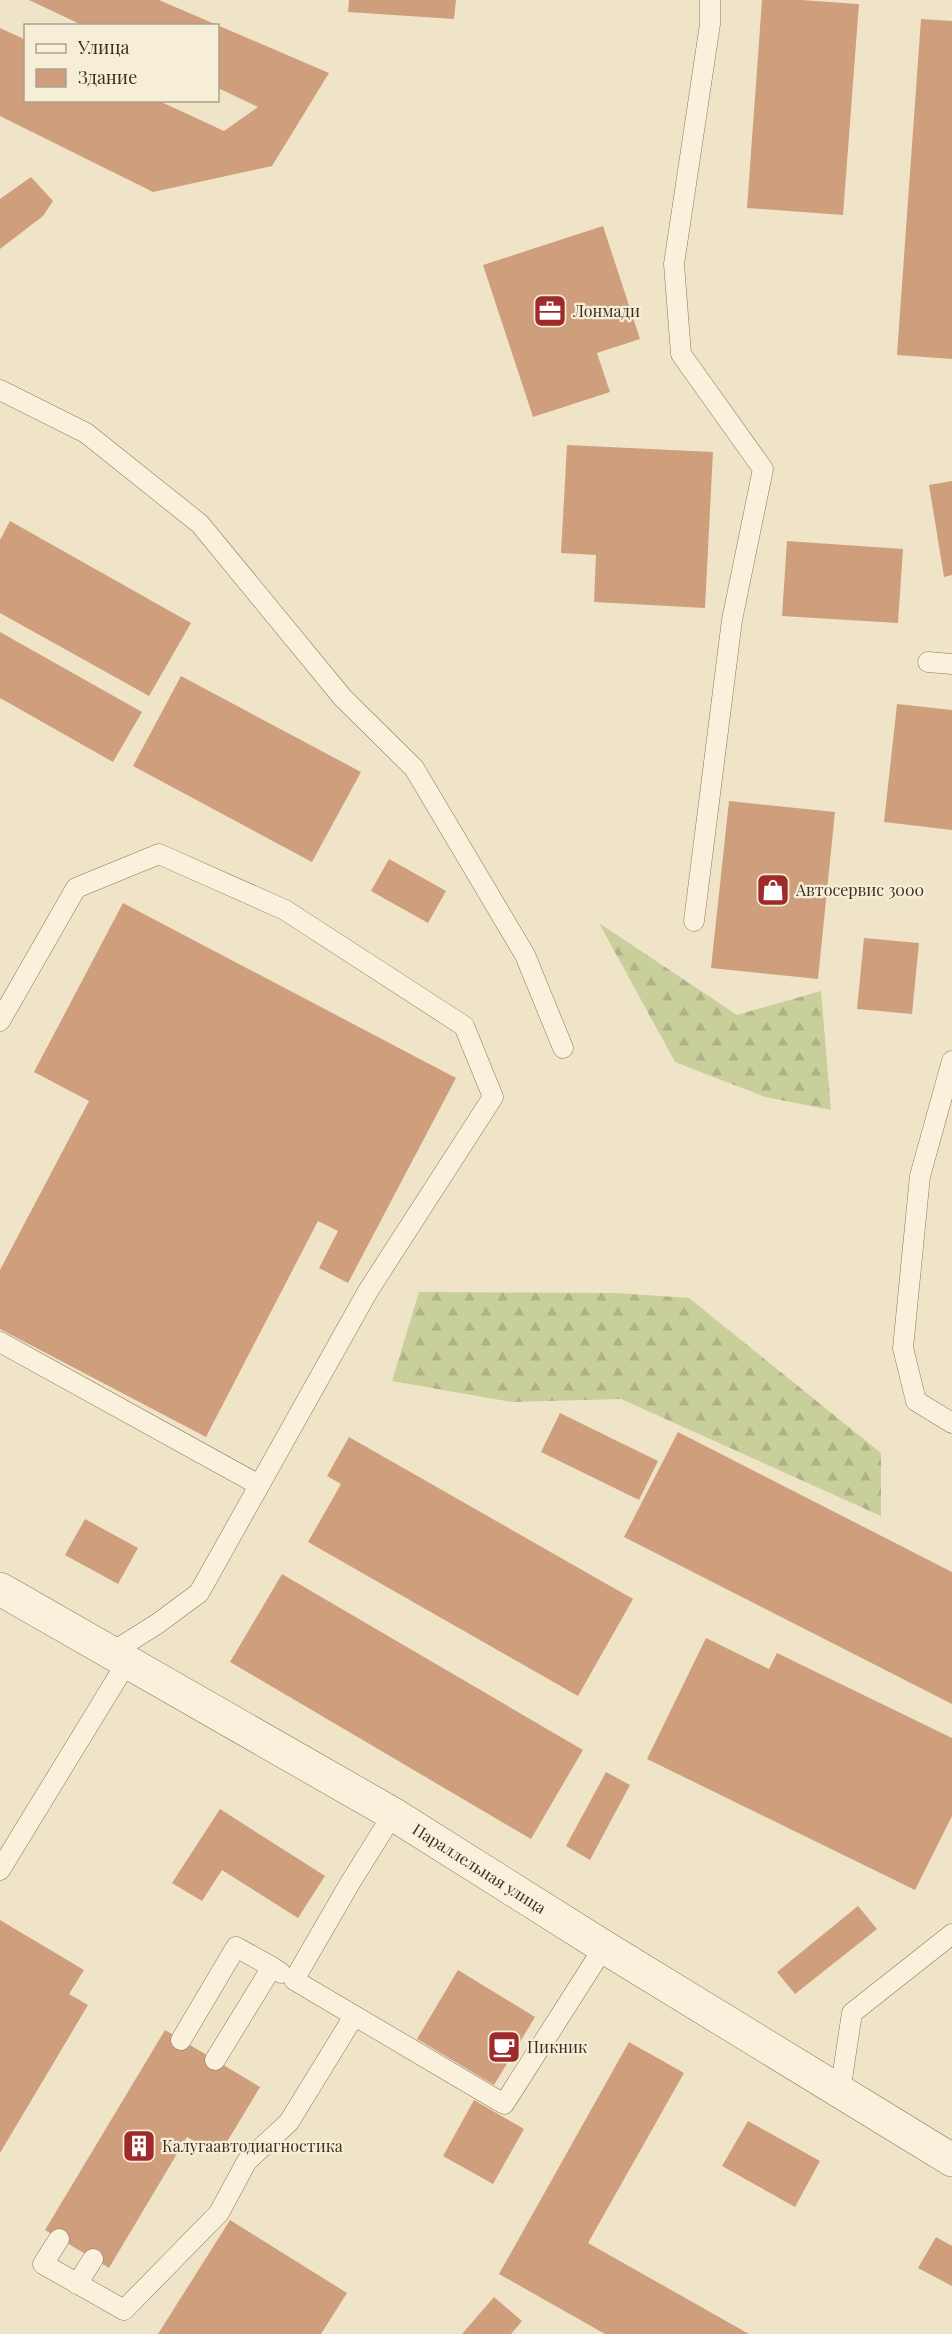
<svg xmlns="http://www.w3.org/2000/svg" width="952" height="2334" viewBox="0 0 952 2334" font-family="'Playfair Display',serif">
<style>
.forest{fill:url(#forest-firs)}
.building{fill:#cf9f7d}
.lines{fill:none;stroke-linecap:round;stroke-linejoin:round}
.service-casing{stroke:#8d765c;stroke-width:21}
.minor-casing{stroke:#8d765c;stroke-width:34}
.service{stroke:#faf1dc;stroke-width:20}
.minor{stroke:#faf1dc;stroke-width:33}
.labels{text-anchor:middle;stroke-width:4.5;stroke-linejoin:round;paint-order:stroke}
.poi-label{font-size:16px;fill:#3d2e20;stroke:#f7eed8;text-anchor:start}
.street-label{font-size:16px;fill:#3d2e20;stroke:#f7eed8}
</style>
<defs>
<pattern id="forest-firs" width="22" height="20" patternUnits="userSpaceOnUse" patternTransform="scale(1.5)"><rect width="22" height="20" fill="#c9cf9b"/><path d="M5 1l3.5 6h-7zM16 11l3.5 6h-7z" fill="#aeb285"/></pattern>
</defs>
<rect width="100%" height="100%" fill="#f0e4c8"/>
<g class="forest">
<polygon points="599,923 737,1015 821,991 831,1110 765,1097 675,1062"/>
<polygon points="419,1292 617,1293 689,1298 881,1453 881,1516 621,1399 512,1402 392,1381"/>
</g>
<g class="building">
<polygon points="29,0 159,0 329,73 272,166 153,192 0,116 0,28 26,40 26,100 157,100 224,131 258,107 218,88 218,26 84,26"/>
<polygon points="349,0 456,0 454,19 348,12"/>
<polygon points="762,0 801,0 859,4 843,215 747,208"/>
<polygon points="921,19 952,21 952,359 897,355"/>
<polygon points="31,177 53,201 43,216 0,249 0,199"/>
<polygon points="603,226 640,339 597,353 610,392 533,417 483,265"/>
<polygon points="567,445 713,452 705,608 594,602 596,555 561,553"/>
<polygon points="952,481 952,575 944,577 929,485"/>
<polygon points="10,521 191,623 149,696 0,613 0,540"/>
<polygon points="787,541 903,549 898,623 782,616"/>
<polygon points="0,632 142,712 113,762 0,698"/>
<polygon points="181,676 361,772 312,862 133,766"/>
<polygon points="897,704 952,710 952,830 884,822"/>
<polygon points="729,801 835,812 818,979 711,968"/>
<polygon points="389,859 446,891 428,923 371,891"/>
<polygon points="123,903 456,1078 348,1283 319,1268 338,1231 318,1221 206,1437 0,1329 0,1270 89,1101 34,1072"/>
<polygon points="864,938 919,943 912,1014 857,1009"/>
<polygon points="560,1413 658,1461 639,1500 541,1452"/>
<polygon points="678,1432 952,1572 952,1704 624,1537"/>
<polygon points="349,1437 633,1599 578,1696 308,1542 341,1484 327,1476"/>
<polygon points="85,1519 138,1548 118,1584 65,1555"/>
<polygon points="282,1574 583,1750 531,1839 230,1662"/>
<polygon points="706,1638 769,1669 777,1653 952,1738 952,1816 915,1890 647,1759"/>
<polygon points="606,1772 630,1785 590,1860 566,1846"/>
<polygon points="220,1809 325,1876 298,1918 222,1870 202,1901 172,1883"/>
<polygon points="858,1906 877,1929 795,1994 777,1972"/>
<polygon points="0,1920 84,1970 69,1994 88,2005 0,2153"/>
<polygon points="458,1970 535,2017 494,2085 417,2039"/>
<polygon points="165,2030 260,2087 219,2155 187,2137 109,2268 45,2230"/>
<polygon points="629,2042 684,2073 588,2243 749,2334 605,2334 499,2274"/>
<polygon points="474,2100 524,2129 493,2184 443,2156"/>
<polygon points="748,2121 820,2161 795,2207 722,2166"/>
<polygon points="230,2220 347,2293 321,2334 158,2334"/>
<polygon points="936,2237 952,2246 952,2286 918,2268"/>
<polygon points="494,2297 522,2321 511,2334 462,2334"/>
</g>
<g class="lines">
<g class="service-casing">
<g id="service">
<polyline points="0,390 86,433 200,524 343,698 414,768 525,955 563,1048"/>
<polyline points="928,662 952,664"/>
<polyline points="694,921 732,620 763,469 681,354 674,264 710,24 710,0"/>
<polyline points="0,1021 76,888 159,854 285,910 464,1026 493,1097 368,1291 199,1593 157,1624 111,1653"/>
<polyline points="952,1061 920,1176 903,1348 916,1401 952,1423"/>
<polyline points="0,1342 259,1485"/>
<polyline points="393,1814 350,1883 294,1980 504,2104 604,1947"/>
<polyline points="0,1870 127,1662"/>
<polyline points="181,2040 236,1947 272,1967"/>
<polyline points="215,2060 272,1967 281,1973"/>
<polyline points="840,2092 852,2013 952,1934"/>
<polyline points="59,2239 43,2264 124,2310 219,2213 247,2161 289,2122 354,2016"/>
<polyline points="77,2284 93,2259"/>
</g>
</g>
<g class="minor-casing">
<g id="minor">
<path id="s1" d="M0,1589L393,1814L604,1947L952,2160"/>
</g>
</g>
<use href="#service" class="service"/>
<use href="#minor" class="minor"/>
</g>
<defs>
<g id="office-square" transform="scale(1.725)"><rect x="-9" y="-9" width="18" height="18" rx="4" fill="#9e2a2b" stroke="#f7eed8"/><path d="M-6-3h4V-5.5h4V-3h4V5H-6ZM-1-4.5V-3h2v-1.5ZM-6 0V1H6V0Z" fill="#fff"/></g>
<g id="shop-square" transform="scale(1.725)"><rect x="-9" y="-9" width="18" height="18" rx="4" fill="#9e2a2b" stroke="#f7eed8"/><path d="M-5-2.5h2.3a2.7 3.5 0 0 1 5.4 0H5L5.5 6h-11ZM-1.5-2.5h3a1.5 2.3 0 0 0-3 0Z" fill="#fff"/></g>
<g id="cafe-square" transform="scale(1.725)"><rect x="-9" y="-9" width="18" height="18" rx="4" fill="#9e2a2b" stroke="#f7eed8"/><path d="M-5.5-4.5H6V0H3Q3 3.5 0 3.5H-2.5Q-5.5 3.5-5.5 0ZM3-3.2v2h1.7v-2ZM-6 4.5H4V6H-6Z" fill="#fff"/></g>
<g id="building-square" transform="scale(1.725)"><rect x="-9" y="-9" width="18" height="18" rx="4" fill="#9e2a2b" stroke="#f7eed8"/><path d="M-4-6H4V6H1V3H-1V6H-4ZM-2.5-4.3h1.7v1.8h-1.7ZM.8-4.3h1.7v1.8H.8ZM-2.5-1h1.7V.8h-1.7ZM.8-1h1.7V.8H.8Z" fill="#fff"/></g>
</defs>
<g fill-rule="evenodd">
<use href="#office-square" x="550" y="311"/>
<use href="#shop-square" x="773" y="890"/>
<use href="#cafe-square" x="504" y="2047"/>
<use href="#building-square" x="139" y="2146"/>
</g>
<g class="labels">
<g class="poi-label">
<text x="573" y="317">Лонмади</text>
<text x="796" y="896">Автосервис 3000</text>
<text x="527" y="2053">Пикник</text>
<text x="162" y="2152">Калугаавтодиагностика</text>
</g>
<g class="street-label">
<text dy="6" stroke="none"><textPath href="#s1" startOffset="555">Параллельная улица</textPath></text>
</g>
</g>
<rect x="24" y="24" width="195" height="78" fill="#f7eed8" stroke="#ada18e" stroke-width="1.5"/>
<rect x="36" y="44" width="30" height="9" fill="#faf1dc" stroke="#ada18e" stroke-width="1.5"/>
<text x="78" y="54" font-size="18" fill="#3d2e20">Улица</text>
<rect x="36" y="69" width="30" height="18" fill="#cf9f7d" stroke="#ada18e" stroke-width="1.5"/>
<text x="78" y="84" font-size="18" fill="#3d2e20">Здание</text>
</svg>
